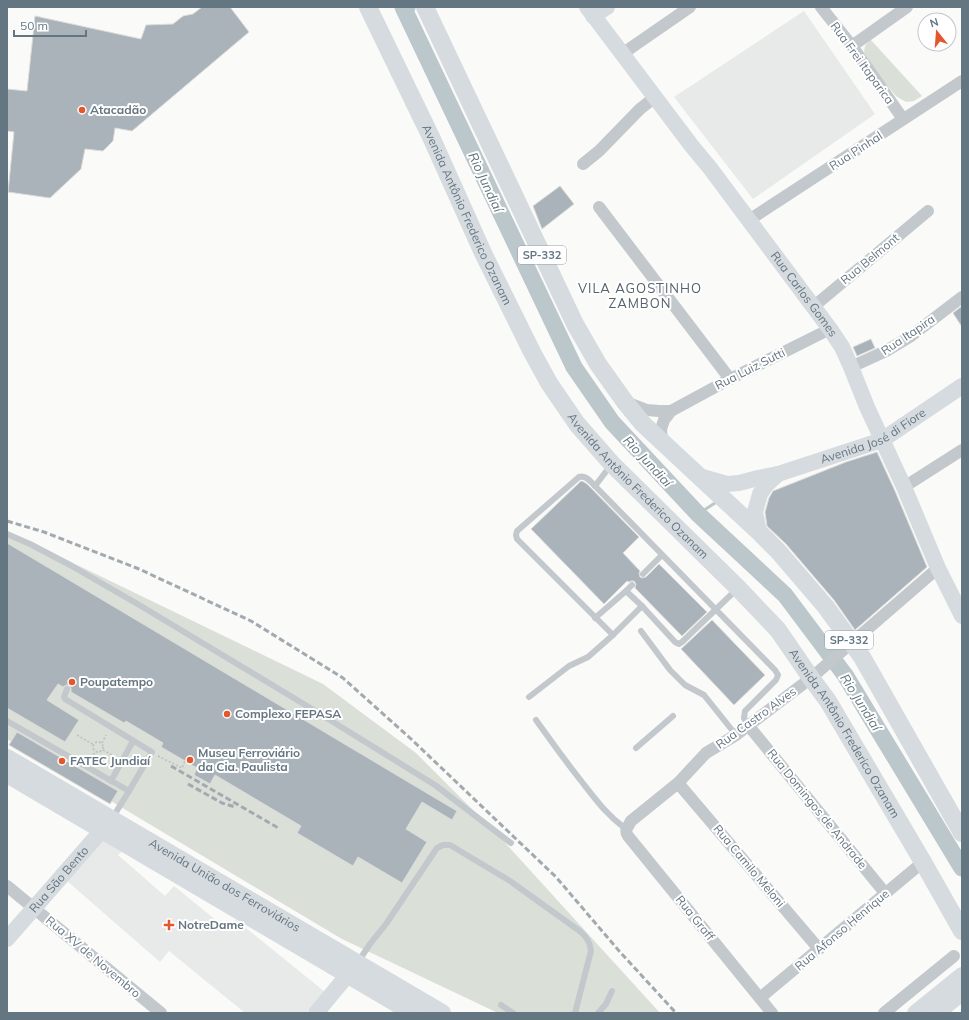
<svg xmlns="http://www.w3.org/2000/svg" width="969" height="1020" viewBox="0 0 969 1020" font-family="Mulish,sans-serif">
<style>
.built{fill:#e8e9e9}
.green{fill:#dadfd7}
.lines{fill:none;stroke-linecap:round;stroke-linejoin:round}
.stream{stroke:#bbc7cb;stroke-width:3}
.river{stroke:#bbc7cb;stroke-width:17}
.building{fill:#aab3b9;stroke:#dcdcda}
.path{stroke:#bbbfc2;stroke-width:1.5;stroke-dasharray:2 2;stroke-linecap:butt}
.lane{stroke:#c3c8cc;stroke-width:6}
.street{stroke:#c3c8cc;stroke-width:12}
.secondary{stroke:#d6dbdf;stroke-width:16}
.primary{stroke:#d6dbdf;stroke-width:18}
.rail{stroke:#a2aab0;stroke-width:3;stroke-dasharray:6 3;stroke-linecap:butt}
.poi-dot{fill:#e4572e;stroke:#fff;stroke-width:1.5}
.labels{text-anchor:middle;stroke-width:4;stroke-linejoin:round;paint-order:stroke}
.shield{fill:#fff;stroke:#939fa8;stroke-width:1}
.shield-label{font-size:11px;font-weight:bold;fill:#657683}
.street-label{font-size:12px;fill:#657683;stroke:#fff}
.poi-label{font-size:12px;font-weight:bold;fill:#657683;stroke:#fff;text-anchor:start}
.water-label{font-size:13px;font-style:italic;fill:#60757c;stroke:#fff}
.neighbourhood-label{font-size:13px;letter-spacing:1px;fill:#57646e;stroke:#fff}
</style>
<rect width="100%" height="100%" fill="#fafaf8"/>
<g class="built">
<polygon points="804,11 875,114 753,199 674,97"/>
<polygon points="104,837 125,849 118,855 165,896 174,886 228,930 236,920 325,992 306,1013 245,1013 169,951 160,962 67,881"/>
</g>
<g class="green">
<polygon points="870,39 922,96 914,101 906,102 896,96 877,74 864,52 865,46"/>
<polygon points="7,531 323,684 416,753 498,835 660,1013 498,1013 342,939 7,739"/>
</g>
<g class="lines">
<g class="stream">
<polyline points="407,15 414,9"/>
<polyline points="698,514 715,503"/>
</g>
<polyline class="river" points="403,7 574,367 612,422 698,514 785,595 845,675 962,868"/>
</g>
<g class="building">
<polygon points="202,7 230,7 249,32 132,131 115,128 113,141 103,151 85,149 81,169 50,198 8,192 14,132 7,131 7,89 27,91 35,16 141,39 146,25 173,24 183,16 193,14"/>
<polygon points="560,186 574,204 542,229 533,206"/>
<polygon points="962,306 962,327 953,313"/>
<polygon points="871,339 875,348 857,356 853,347"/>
<polygon points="877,452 895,491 927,567 855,630 834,600 786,544 767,526 765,512 769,498 773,491 846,462"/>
<polygon points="581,481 584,482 587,484 639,537 623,553 640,571 639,573 640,577 642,578 646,577 659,564 707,612 682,636 635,588 636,584 634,581 631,581 629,582 627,581 604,604 531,529"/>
<polygon points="7,543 457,811 452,820 422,802 406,829 427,842 402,883 358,857 353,866 297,833 301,826 215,775 210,784 194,775 197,768 161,747 163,743 126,721 124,723 71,692 71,688 69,685 66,685 63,687 58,684 47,700 79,720 65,742 7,708"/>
<polygon points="712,620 765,675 734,705 681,649"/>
<polygon points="17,732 118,791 110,804 9,745"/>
</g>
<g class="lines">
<g class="path">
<polyline points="77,735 94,745"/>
<circle cx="98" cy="747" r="5"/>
<polyline points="102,743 106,735"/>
<polyline points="103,750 114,756"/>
<polyline points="158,756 182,768 185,761"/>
<polyline points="91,758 95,752"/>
</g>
<g class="lane">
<polyline points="595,486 611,465"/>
<polyline points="7,534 30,544 70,565 141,606 317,712 435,785 511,843"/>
<polyline points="643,574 662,555"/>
<polyline points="632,585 626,591 642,606"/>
<polyline points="595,618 626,591"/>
<polyline points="641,631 670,670 685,685 704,695 736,735"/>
<path d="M613,635L517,539L516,535L517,531L579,477C586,475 590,481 595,486L775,670L778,675L776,680L745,711L744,718L748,725"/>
<polyline points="67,689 64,697 65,699 152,752 129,791 113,817"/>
<polyline points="529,697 569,666 588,657 613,635 642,606 675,642 679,644 682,642 737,589"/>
<path d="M536,720C551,741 566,762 582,782C596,800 607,815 626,829"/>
<polyline points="7,721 129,791"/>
<polyline points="636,748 673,716"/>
<polyline points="111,781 133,741"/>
<path d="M358,962L370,944L386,924L437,848L443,845H450L510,881L581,932C587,938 590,942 591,951L575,1013"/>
<polyline points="501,1005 513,1013"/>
<polyline points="598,1013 606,1004 612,991"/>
</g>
<g class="street">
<polyline points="821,7 852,46 903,119"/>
<polyline points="852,46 907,7"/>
<polyline points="622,54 690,7"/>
<polyline points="583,164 599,151 640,109 655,97"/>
<polyline points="599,207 730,379"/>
<polyline points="749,220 962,81"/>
<polyline points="813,307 928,211"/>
<polyline points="851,367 886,351 911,336 962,297"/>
<polyline points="626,402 647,410 659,411 671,411"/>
<polyline points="662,441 661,429 664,420 671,411 730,379 830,329"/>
<polyline points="904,487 962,450"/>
<polyline points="748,725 885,893"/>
<polyline points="678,783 819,949"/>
<polyline points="7,886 161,1013"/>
<polyline points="760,998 923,862"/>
<path d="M772,1013L628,836C624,830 628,827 631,821L678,783L706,753L736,735L811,678L938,568"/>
<polyline points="884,1013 954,956"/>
</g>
<g class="secondary">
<path id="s1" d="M587,7L691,145L710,168L830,329L842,347L851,367L867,407L904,487L938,568L962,616"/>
<polyline points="593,16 607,7"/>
<path id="s2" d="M699,476L727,484L739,483L758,478L778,474L882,440L962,386"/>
<polyline points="759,532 755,512 760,494 766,485 778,474"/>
<path id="s3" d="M7,939L110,821"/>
<polyline points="316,1013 356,965"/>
<polyline points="915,1013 962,975"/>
<polyline points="937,1013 962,993"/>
</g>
<g class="primary">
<path id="s4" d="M368,7L431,137L483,253L532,352L549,383L577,424L612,464L738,588L778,630L811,678L828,701L923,862L962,931"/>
<polyline points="425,7 575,324 598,364 625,402 643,424 759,532 778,551 826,607 862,657 962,833"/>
<path id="s5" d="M7,758C152,844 298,927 442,1013"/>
<polyline points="7,774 413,1013"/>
</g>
<g class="rail">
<polyline points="7,521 44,532 139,569 251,621 343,678 410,738 556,877 620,952 676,1013"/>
<polyline points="171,766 280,829"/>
<polyline points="188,784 222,803 235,807"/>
</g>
</g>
<g class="poi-dot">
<circle cx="82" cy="110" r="4"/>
<circle cx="72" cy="682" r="4"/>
<circle cx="227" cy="714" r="4"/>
<circle cx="190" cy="760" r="4"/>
<circle cx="62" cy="761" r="4"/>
<path d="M167 919h4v4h4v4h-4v4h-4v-4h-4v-4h4z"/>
</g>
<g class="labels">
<g class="shield">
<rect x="518" y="246" width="48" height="18" rx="3"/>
<rect x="825" y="631" width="48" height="18" rx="3"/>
</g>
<g class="shield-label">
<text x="542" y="259">SP-332</text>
<text x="849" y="644">SP-332</text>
</g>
<g class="street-label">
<text transform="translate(862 63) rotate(54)" y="4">Rua Frei Itaparica</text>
<text transform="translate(856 151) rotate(-33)" y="4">Rua Pinhal</text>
<text dy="4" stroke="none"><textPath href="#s4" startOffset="230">Avenida Antônio Frederico Ozanam</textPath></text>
<text transform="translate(870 259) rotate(-40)" y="4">Rua Belmont</text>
<text dy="4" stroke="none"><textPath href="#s1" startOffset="360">Rua Carlos Gomes</textPath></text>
<text transform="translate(908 335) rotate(-34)" y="4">Rua Itapira</text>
<text transform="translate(750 369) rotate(-27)" y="4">Rua Luiz Sutti</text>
<text dy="4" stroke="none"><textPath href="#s2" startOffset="184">Avenida José di Fiore</textPath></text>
<text dy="4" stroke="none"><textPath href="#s4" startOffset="554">Avenida Antônio Frederico Ozanam</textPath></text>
<text transform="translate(756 718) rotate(-36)" y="4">Rua Castro Alves</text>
<text dy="4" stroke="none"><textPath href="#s4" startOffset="878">Avenida Antônio Frederico Ozanam</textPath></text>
<text transform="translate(817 809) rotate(51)" y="4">Rua Domingos de Andrade</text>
<text transform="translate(749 866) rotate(50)" y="4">Rua Camilo Meloni</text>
<text dy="4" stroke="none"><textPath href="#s3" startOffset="79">Rua São Bento</textPath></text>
<text dy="4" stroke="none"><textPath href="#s5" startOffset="252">Avenida União dos Ferroviários</textPath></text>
<text transform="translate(695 918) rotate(51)" y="4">Rua Graff</text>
<text transform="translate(842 930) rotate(-40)" y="4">Rua Afonso Henrique</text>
<text transform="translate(93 957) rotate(40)" y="4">Rua XV de Novembro</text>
</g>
<g class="poi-label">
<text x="90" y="114">Atacadão</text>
<text x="80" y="686">Poupatempo</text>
<text x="235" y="718">Complexo FEPASA</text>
<text x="198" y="757">Museu Ferroviário<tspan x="198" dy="14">da Cia. Paulista</tspan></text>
<text x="70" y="765">FATEC Jundiaí</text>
<text x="178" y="929">NotreDame</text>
</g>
<g class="water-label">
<text transform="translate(486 182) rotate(65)" y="5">Rio Jundiaí</text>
<text transform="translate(648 461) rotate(47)" y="5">Rio Jundiaí</text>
<text transform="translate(861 702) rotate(58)" y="5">Rio Jundiaí</text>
</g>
<g class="neighbourhood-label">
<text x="640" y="293">VILA AGOSTINHO<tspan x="640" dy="15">ZAMBON</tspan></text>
</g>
</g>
<rect width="969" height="1020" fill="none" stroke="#657683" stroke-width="16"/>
<g transform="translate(937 32) rotate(343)"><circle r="19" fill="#ffffff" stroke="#c1c8cd"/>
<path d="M0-3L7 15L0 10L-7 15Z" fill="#e4572e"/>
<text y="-6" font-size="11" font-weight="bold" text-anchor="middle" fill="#657683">N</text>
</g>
<path d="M14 30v6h72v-6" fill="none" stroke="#657683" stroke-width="2"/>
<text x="20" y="30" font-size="12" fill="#657683" stroke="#ffffff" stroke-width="3" paint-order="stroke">50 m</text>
</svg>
